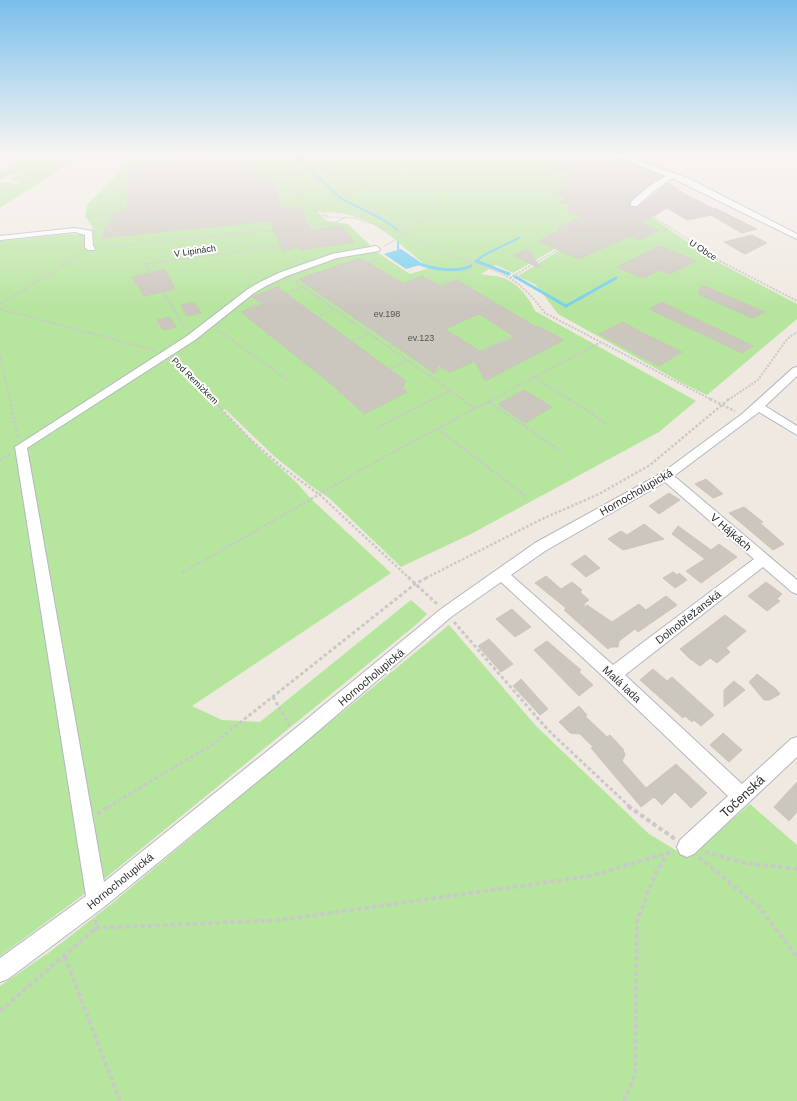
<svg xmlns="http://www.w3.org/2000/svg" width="797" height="1101" viewBox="0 0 797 1101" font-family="Arial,sans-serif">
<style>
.green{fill:#b6e59e;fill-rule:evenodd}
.water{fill:#75cff0}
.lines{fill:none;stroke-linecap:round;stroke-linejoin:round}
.stream-far1{stroke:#75cff0;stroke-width:2}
.stream{stroke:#75cff0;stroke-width:3}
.building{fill:#cbc7bf;stroke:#cbc5ba;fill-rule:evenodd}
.minor-casing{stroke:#b4b7c1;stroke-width:2}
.path-far4{stroke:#c9c9c9;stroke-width:1.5;stroke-dasharray:1.5 1;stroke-linecap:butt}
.path-far3{stroke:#c9c9c9;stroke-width:2;stroke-dasharray:2 1.5;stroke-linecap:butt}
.path-far2{stroke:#c9c9c9;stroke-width:2.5;stroke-dasharray:2.5 2;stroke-linecap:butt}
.path-far1{stroke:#c9c9c9;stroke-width:3;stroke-dasharray:3.5 2.5;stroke-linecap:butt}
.path{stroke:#c9c9c9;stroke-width:4;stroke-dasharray:4.5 3;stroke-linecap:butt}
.minor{fill:#fff;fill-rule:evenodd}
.labels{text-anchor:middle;stroke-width:4;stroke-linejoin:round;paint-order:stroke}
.far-street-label{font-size:9px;fill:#2e2e2e;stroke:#fff}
.number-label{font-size:9px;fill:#555452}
.street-label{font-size:11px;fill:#2e2e2e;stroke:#fff}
.near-street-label{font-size:13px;fill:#2e2e2e;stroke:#fff}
</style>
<rect width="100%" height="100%" fill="#efe9e1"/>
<g class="green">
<path d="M137,154H452L464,158L468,154H609L632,161L665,175L631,202L605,220L513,273L496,265L481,274C487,276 494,275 500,277C515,280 530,298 535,311L696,401L659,432L471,534L401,567L329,498L310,485L274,456L225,409L222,410L263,452L297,483L310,498L391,573L192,706L222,720L260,722L411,600L427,614L417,624L98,884L0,956V241L70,234L88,235L86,246L93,228L85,216L88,204ZM317,212C371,210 390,237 429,268L410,274L375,251C336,258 294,269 260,289C230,307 202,328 174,347L251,288L345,252L372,247L348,224L327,221Z"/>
<polygon points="30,155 77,158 0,208 0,182 16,184 20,182 10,180 17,175 11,174 0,180 0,175"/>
<polygon points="644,212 714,260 797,304 797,319 707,395 684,384 558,314 536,285 518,276 581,237"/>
<polygon points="449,625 536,726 649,834 689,858 750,804 797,845 797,1101 0,1101 0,986 51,951 110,905 291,754"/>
</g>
<polygon class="water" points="401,249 423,264 406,269 384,254"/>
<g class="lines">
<g class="stream-far1">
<polyline points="292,154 342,199 380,218 398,230"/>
<polyline points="398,242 398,249 402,252"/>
<polyline points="476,261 486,254 519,238"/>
<polyline points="476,261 479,262"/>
</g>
<g class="stream">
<polyline points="476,261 509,274"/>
<path d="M417,263C432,269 456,273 471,266"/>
<polyline points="514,276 566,306 616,278"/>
</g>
</g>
<g class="building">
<polygon points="168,154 210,154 210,158 228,157 229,160 249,158 257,182 273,181 282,209 301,207 310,230 342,226 354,242 301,250 299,247 283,251 270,221 101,238 113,212 127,210 130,165 168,166"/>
<polygon points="593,154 655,174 652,175 659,179 647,186 630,201 630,207 638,207 668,183 679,189 677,190 714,209 715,208 757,229 742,233 711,215 687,220 667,208 642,223 659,230 639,240 630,236 579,259 538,241 562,229 558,228 582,217 565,209 573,206 560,202 567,198 553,192 570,185 558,180 570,174 553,168 573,159"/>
<polygon points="752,235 767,243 745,254 724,242"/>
<polygon points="660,246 696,261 670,274 659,270 643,278 617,267"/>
<polygon points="528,249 540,268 513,255"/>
<path d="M360,258L404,284L422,276L441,287L457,280L536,327L538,326L564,340L485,381L475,361L450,372L439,365L434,373L299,279ZM479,314L515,337L481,352L445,329Z"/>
<polygon points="165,269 175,289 144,296 132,277"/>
<polygon points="702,285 765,312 752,318 698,294"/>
<polygon points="277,287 406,381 402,388 407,392 364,414 336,388 241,312 264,304 252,297"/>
<polygon points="194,302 201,313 187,316 181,305"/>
<polygon points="662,302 682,312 753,346 742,353 649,309"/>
<polygon points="170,317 176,327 163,330 157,320"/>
<polygon points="623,322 639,331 682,352 659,366 599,334"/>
<polygon points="524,390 552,407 525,423 498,404"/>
<polygon points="706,479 723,494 713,498 695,484"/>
<polygon points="669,493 680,500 659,514 649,506"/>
<polygon points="744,507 763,522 760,523 784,544 773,550 729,513"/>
<polygon points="644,524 664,539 623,550 608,539 621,531 627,535"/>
<polygon points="678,526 711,550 719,544 737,557 701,583 686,571 705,559 672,534"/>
<polygon points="585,555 600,568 586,577 571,564"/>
<polygon points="673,572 677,575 679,573 687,580 675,588 663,578"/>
<polygon points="546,576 561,589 572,582 582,590 580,592 589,600 585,603 583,608 587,605 612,622 639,604 646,610 666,596 677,605 638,632 635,629 619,641 618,647 611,647 608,649 564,610 566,608 535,583"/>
<polygon points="766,582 782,594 777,599 780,601 767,611 748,596"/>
<polygon points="512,609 531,627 515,637 496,619"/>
<polygon points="725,615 746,631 726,648 730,652 717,663 710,658 700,666 689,658 680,649"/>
<polygon points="489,639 513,664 501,672 478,646"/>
<polygon points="547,641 581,670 579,672 593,685 579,696 534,650"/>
<polygon points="653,669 667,681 672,677 714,715 701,726 694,720 692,722 685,716 683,718 640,680"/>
<polygon points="757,674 776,689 780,694 770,700 764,700 749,682"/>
<polygon points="521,679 548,709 540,715 513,686"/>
<polygon points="734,681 745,690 724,707 724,690"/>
<polygon points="579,706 587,715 585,716 607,737 610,735 623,749 625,755 622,761 646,788 676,764 707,793 691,808 675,792 662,805 654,797 641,807 591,748 593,747 580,734 570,733 559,722"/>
<polygon points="723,733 742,750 729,762 710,745"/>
<polygon points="797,782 797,812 789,821 774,807"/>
</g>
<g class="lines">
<g class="minor-casing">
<g id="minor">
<polygon points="611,154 621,154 690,179 797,234 797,239 672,178 654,191 637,206 631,206 631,202 648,187 666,176"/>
<polygon points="75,228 92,231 93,246 95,248 94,250 88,250 85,247 85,235 75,232 0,240 0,236"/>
<path d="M376,246L380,249L379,251L337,258L287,276L266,286L254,293L195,340L27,448L104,882L291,732L441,609L535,543L662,473L742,414L793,368L797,367V376L765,406L797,426V435L759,412L674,476L797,580V594L792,592L763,567L625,675L742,784L791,739L797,737V757L694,854L687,857L680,854L677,847L680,840L728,796L607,680L501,582L451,617L303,744L104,907L8,979L0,982V958L86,896L15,447L187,336L248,289L260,282L281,272L332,254ZM665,482L754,559L613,665L511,575L545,551Z"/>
</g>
</g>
<g class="path-far4">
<polyline points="249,154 317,214 329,217 355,218 401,233"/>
<polyline points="274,154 278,157 273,165 328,217"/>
<polyline points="316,154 365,207 386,219 404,234 430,248 471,262"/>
<polyline points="453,154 462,157"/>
<polyline points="155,159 214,154"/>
<polyline points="281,173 295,169 330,170"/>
<polyline points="0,174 29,154"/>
<polyline points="141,174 260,163"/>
<polyline points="126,190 273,176"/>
<polyline points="112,206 289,190"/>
<polyline points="316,206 434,154"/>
<polyline points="642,209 722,262"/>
<polyline points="355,218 365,207"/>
<polyline points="94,225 304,204"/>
<polyline points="94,225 159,154"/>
<path d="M384,246C410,233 446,205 444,174L464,154"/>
<polyline points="100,247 306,227 336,222 347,217"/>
<polyline points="68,262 83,253"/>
<polyline points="160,262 333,240"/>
<polyline points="371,262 379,259"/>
<polyline points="537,262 626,209"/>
</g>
<g class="path-far3">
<polyline points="167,261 145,264 186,329"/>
<path d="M467,261C505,272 521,281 545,313L712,400"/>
<polyline points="720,261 797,301"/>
<polyline points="510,278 538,261"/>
<polyline points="293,280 464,400"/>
<polyline points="318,298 386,272"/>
<polyline points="0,304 70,261"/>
<polyline points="247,308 373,261"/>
<polyline points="0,309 154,350"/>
<polyline points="351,321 449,281"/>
<polyline points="218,330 289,381"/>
<polyline points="268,336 334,310"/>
<polyline points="388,347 490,302"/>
<polyline points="0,355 10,400"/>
<polyline points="174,360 213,400"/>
<polyline points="301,363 369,334"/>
<polyline points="429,375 530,327"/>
<polyline points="535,378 570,400"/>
<polyline points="338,393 407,361"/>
<polyline points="431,400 450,391"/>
<polyline points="491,400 601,342"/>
<polyline points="728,400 758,380 787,339 797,332"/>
</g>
<g class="path-far2">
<polyline points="10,399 18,438"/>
<polyline points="212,399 250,439 283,468 320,495 409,578"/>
<polyline points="462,399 476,409"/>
<polyline points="569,399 607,424"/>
<polyline points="710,399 735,411"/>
<polyline points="489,402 561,451"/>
<polyline points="377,428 433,399"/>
<polyline points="438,429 527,497"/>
<polyline points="0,460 11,454"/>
<polyline points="182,573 386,456 493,399"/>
<polyline points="426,578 542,519 599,494 650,465 729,399"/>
</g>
<g class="path-far1">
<polyline points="408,577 437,604"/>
<polyline points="454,622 548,730 630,807"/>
<polyline points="273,697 290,726"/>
<polyline points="108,807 213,744 415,584 428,577"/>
</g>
<g class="path">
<polyline points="628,806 675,839"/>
<polyline points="97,814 110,806"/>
<polyline points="705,852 745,863 797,869"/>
<polyline points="699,857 760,908 797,957"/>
<polyline points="96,920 96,928 281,920 591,876 674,851"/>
<polyline points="65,957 120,1101"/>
<polyline points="0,1011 96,928"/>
<polyline points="624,1101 635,1075 637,922 655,874 668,853"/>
</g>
<use href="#minor" class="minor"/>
</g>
<linearGradient id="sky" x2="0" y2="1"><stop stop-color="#7abfeb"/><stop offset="0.5" stop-color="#f8f5f2"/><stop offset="1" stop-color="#f8f5f2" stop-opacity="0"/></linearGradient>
<rect width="797" height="308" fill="url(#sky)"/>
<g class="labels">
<g class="far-street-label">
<text transform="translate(703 250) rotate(33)" y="3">U Obce</text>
<text transform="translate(195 251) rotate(-8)" y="3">V Lipinách</text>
<text transform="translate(195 381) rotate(45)" y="3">Pod Remízkem</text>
</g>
<g class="number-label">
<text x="387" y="317">ev.198</text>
<text x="421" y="341">ev.123</text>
</g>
<g class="street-label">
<text transform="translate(636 492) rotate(-30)" y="4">Hornocholupická</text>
<text transform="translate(731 532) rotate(41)" y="4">V Hájkách</text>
<text transform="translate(688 617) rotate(-38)" y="4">Dolnobřežanská</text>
<text transform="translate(371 677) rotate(-40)" y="4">Hornocholupická</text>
<text transform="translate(622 684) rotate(43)" y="4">Malá lada</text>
<text transform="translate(120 881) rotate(-39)" y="4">Hornocholupická</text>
</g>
<g class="near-street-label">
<text transform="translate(742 796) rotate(-43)" y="5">Točenská</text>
</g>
</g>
</svg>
